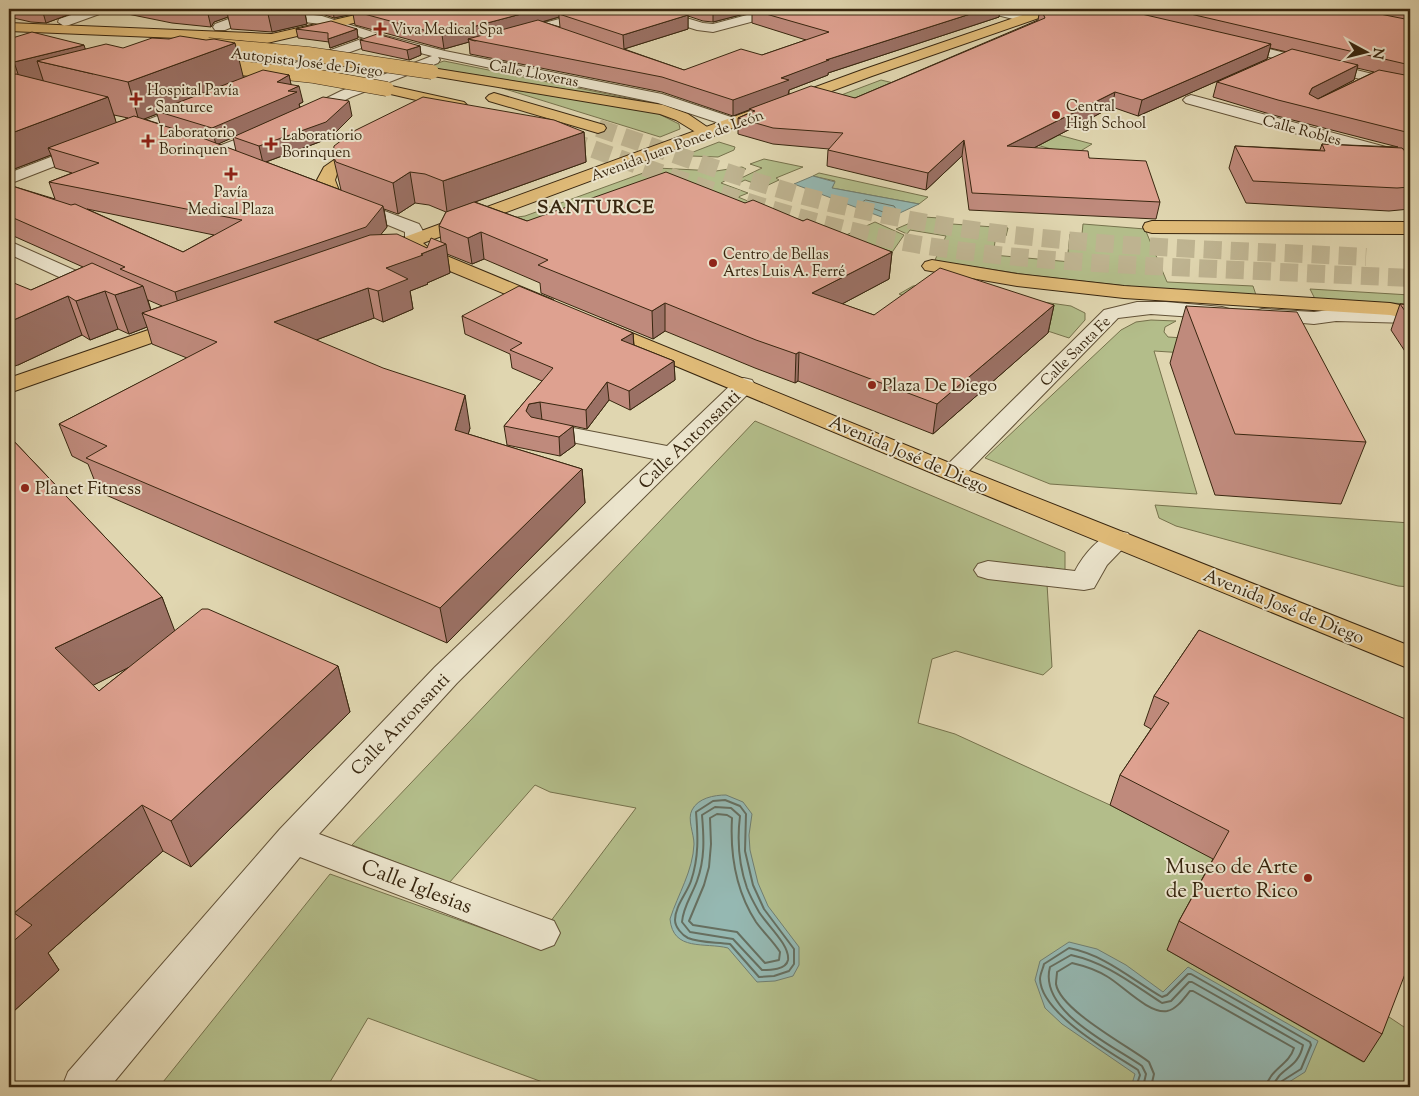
<svg xmlns="http://www.w3.org/2000/svg" width="1419" height="1096" viewBox="0 0 1419 1096" font-family="'Sorts Mill Goudy',serif">
<style>
.green{fill:#b3bd8a;stroke:#76724c}
.water{fill:#95b8b2;stroke:#707e71}
.lines{fill:none;stroke-linecap:round;stroke-linejoin:round}
.shore-far1{stroke:#666f60;stroke-width:1}
.shore{stroke:#666f60;stroke-width:2}
.highway-tunnel{stroke:#beb390;stroke-width:18;stroke-dasharray:18 9;stroke-linecap:butt}
.minor-casing{stroke:#625237;stroke-width:2}
.major-casing{stroke:#38260f;stroke-width:2}
.highway-casing{stroke:#38260f;stroke-width:2}
.minor{fill:#ebe4cc;fill-rule:evenodd}
.major{fill:#e0bb78;fill-rule:evenodd}
.highway{fill:#e0bb78;fill-rule:evenodd}
.highway-bridge-casing{stroke:#38260f;stroke-width:15;stroke-linecap:butt}
.highway-bridge{stroke:#e0bb78;stroke-width:14}
.wall{fill:#bf8a7c;stroke:#38260f;fill-rule:evenodd}
.shaded-wall{fill:#9b7165;stroke:#38260f}
.building{fill:#dea190;stroke:#38260f}
.poi-dot{fill:#8f2418;stroke:#ebe4cc;stroke-width:2}
.labels{text-anchor:middle;stroke-width:4;stroke-linejoin:round;paint-order:stroke}
.far-poi-label{font-size:15px;fill:#38260f;stroke:#ebe4cc;text-anchor:start}
.far-street-label{font-size:15px;fill:#38260f;stroke:#ebe4cc}
.poi-label{font-size:18px;fill:#38260f;stroke:#ebe4cc;text-anchor:start}
.street-label{font-size:18px;fill:#38260f;stroke:#ebe4cc}
.far-district-label{font-size:19px;font-weight:bold;letter-spacing:1px;fill:#38260f;stroke:#ebe4cc}
.near-poi-label{font-size:21px;fill:#38260f;stroke:#ebe4cc;text-anchor:end}
.near-street-label{font-size:21px;fill:#38260f;stroke:#ebe4cc}
</style>
<rect width="100%" height="100%" fill="#e0d6b0"/>
<filter id="stains"><feTurbulence type="fractalNoise" baseFrequency=".004" numOctaves="4"/><feColorMatrix values="0 0 0 0 .2 0 0 0 0 .09 0 0 0 0 .02 0 0 0 .5 -.17"/></filter>
<radialGradient id="worn" r=".72"><stop offset=".6" stop-color="#630" stop-opacity="0"/><stop offset="1" stop-color="#630" stop-opacity=".3"/></radialGradient>
<g class="green">
<polygon points="444,61 662,105 426,67"/>
<polygon points="881,80 910,87 861,110 828,100"/>
<polygon points="502,88 655,112 679,124 680,129 660,137"/>
<polygon points="1029,127 1092,144 1074,155 1010,138"/>
<polygon points="719,142 735,147 734,150 718,157 691,156 688,154"/>
<polygon points="764,159 803,167 776,178 779,180 764,187 745,180 741,182 737,180 762,168 750,164"/>
<polygon points="742,167 746,169 721,183 748,193 738,197 787,217 529,246 510,218 525,216 657,168 716,171"/>
<polygon points="819,173 928,197 919,204 832,188 835,181 813,176"/>
<polygon points="924,217 939,218 938,223 1008,228 1006,236 996,235 993,255 1071,262 1072,254 1068,253 1070,234 1082,234 1083,224 1145,229 1167,282 1253,286 1256,295 1192,292 1173,289 1172,291 1028,275 943,262 935,260 946,236 910,230 907,234 896,229"/>
<polygon points="875,222 904,235 884,264 844,236"/>
<polygon points="924,285 1071,306 1085,313 1085,320 1069,338 929,292 916,300 899,294 913,286"/>
<polygon points="1310,289 1410,295 1410,304 1315,299"/>
<polygon points="1151,320 1176,321 1165,327 1164,332 1168,337 1315,346 1323,362 1154,351 1197,494 1050,484 985,458 1121,330 1136,322"/>
<polygon points="755,421 1065,552 1065,570 1046,567 1052,667 1043,675 956,651 932,659 918,723 955,734 1110,805 1216,860 1167,950 1363,1062 1383,1013 1410,1031 1410,1087 556,1087 368,1018 327,1087 159,1087 330,874 532,946 636,808 550,792 535,785 449,883 352,845"/>
<polygon points="1155,505 1410,523 1410,587 1398,586 1176,526 1159,518"/>
</g>
<g class="water">
<polygon points="813,176 835,182 832,188 919,204 887,219 794,184"/>
<path d="M726,795L743,802L752,814L749,835L750,850L758,883L768,906L799,947V965L793,976L775,981L757,982L728,948C705,942 673,952 670,919C678,894 693,871 694,844C694,834 687,819 692,810C698,798 714,795 726,795Z"/>
<polygon points="1069,942 1097,949 1126,965 1163,992 1188,967 1318,1041 1305,1072 1281,1087 1131,1087 1135,1074 1062,1024 1045,1008 1035,980 1040,961"/>
</g>
<g class="lines">
<polygon class="shore-far1" points="866,200 894,206 896,209 886,213 864,205 863,202"/>
<g class="shore">
<path d="M725,800L740,806L746,814L745,851L753,885L764,909L794,949V964L789,971L774,976L759,977L730,944C717,942 700,943 688,938C682,935 675,927 675,920C675,906 687,893 691,881C699,857 698,836 696,812L713,801Z"/>
<path d="M715,807L731,808L740,816C737,840 739,865 747,888C750,896 755,905 759,912C767,925 790,945 788,960C786,970 770,970 762,970L733,939L690,932L682,922C683,907 692,895 697,881C705,859 704,838 702,815Z"/>
<path d="M717,814L727,815L732,818C730,854 736,891 756,922C763,932 773,941 780,952L779,960L765,963L737,932L693,925L689,921L704,885L709,867L711,844L710,818Z"/>
<path d="M1136,1087L1140,1075L1138,1070C1112,1053 1041,1014 1040,979C1040,974 1043,969 1044,964L1069,948C1105,955 1131,979 1162,997L1167,995L1188,974H1191L1310,1042L1311,1045L1301,1069L1282,1081L1280,1087"/>
<path d="M1143,1087L1146,1074L1142,1066C1112,1045 1038,1011 1050,967L1071,955C1107,963 1131,983 1162,1003L1171,1001L1189,982H1192L1303,1045C1298,1070 1279,1067 1273,1087"/>
<path d="M1151,1087L1154,1074L1149,1062C1128,1046 1060,1010 1056,984C1056,980 1057,975 1057,972L1072,963C1085,966 1097,970 1108,977C1123,986 1149,1014 1167,1011C1177,1009 1184,998 1190,991H1193L1294,1048C1289,1065 1270,1069 1266,1087"/>
</g>
<g class="highway-tunnel">
<path d="M598,128C685,157 771,191 861,210C1026,247 1198,248 1366,257"/>
<path d="M568,140C682,181 796,223 915,244C993,257 1072,262 1151,266C1237,270 1324,274 1410,278"/>
</g>
<g class="minor-casing">
<g id="minor">
<polygon points="90,9 107,9 105,12 69,25 64,26 58,22 59,19"/>
<polygon points="228,9 262,9 322,16 382,35 445,51 662,94 740,120 742,123 740,126 734,128 658,103 438,57 440,60 438,63 351,97 278,134 217,158 211,157 209,153 211,149 266,128 341,91 432,56 378,42 261,84 256,83 254,80 256,77 364,38 320,24 259,16 225,30 215,30 213,27 215,24 242,14 230,12"/>
<polygon points="597,9 616,9 614,12 515,39 508,35 510,32"/>
<polygon points="638,9 656,9 703,23 713,24 770,9 790,9 788,12 713,32 697,30 640,12"/>
<polygon points="983,9 1003,9 1030,15 1031,18 1025,22 985,12"/>
<polygon points="1232,40 1410,83 1410,91 1227,47 1225,44"/>
<polygon points="1191,95 1401,151 1410,157 1410,169 1389,159 1186,103 1183,100 1186,97"/>
<polygon points="194,102 199,104 202,107 199,110 9,184 9,173"/>
<path d="M350,198L419,224C423,231 427,237 422,245L415,247L408,245L405,241V232L344,207L341,203L344,199Z"/>
<polygon points="9,241 108,285 111,289 108,293 101,295 94,293 9,254"/>
<polygon points="1137,302 1166,302 1222,307 1229,309 1232,313 1229,317 1222,319 1151,314 1118,318 962,478 953,481 944,478 940,473 944,468 1104,310"/>
<polygon points="1262,309 1314,312 1336,309 1410,311 1410,323 1336,321 1314,324 1255,319 1251,315 1255,311"/>
<polygon points="744,378 752,380 755,385 752,390 457,683 319,834 554,921 560,933 554,945 541,950 300,857 110,1087 62,1087 68,1072 280,829 435,667 654,459 533,434 530,429 533,424 542,422 667,446 736,380"/>
<path d="M1118,531L1128,533L1132,539L1107,565L1094,588L1084,590L988,579L978,576L974,570L978,564L988,561L1075,571C1084,554 1099,536 1118,531Z"/>
</g>
</g>
<g class="major-casing">
<g id="major">
<polygon points="382,9 403,9 397,13 219,54 212,50 219,46"/>
<polygon points="1040,9 1058,9 1056,12 872,76 423,243 430,249 553,300 556,304 553,308 546,310 539,308 416,257 408,249 379,259 372,257 369,253 372,249 862,70"/>
<polygon points="186,317 194,318 197,323 194,328 9,393 9,378"/>
<polygon points="600,320 962,468 1410,646 1410,669 944,478 592,331 589,326 592,321"/>
</g>
</g>
<g class="highway-casing">
<g id="highway">
<polygon points="9,23 271,34 278,38 271,42 9,31"/>
<polygon points="432,68 663,105 688,114 716,133 714,136 702,136 676,120 660,114 427,75 425,72 427,69"/>
<polygon points="387,85 464,102 467,105 464,108 459,110 382,92 380,89 382,86"/>
<polygon points="494,93 604,125 606,128 604,131 598,133 489,101 486,98 489,95"/>
<polygon points="366,140 372,142 374,145 372,148 337,174 335,180 341,196 338,200 332,201 326,200 317,180 324,167 360,142"/>
<polygon points="1152,221 1410,222 1410,234 1152,233 1145,231 1143,227 1145,223"/>
<polygon points="932,260 1017,274 1124,286 1390,303 1410,307 1410,319 1390,315 1124,298 1017,286 925,270 922,266 925,262"/>
</g>
</g>
<use href="#minor" class="minor"/>
<use href="#major" class="major"/>
<use href="#highway" class="highway"/>
<g class="highway-bridge-casing">
<g id="highway-bridge">
<polyline points="208,45 308,54 432,72"/>
<polyline points="203,64 314,76 387,89"/>
</g>
</g>
<use href="#highway-bridge" class="highway-bridge"/>
</g>
<g class="wall">
<polygon points="9,9 84,9 46,23 31,22 9,17"/>
<path d="M108,9H1000L999,17L828,73V75L789,90V94L855,98L1038,20L1040,9H1410V151L1403,149L1410,157V209L1389,211L1246,203L1229,168L1235,146L1320,150L1322,144L1398,147L1273,115L1213,97L1217,82L1287,52L1270,48L1267,59L1138,116L1112,107L1034,148L1089,158L1160,202L1156,219L969,210L962,156L926,190L827,166L828,150L829,149L773,144L738,134V118L749,113V110L733,116L662,92L470,54L469,42L444,49L355,25L353,14L334,18L322,14L305,12L307,24L272,32L231,29L228,17L214,22L211,27L172,23L108,10ZM752,12V23L806,40L762,55L684,70L624,49L688,29V16L703,21L713,22ZM559,17L560,27L543,22ZM1357,68L1374,72L1318,99H1317L1354,80Z"/>
<polygon points="1010,9 1026,9 1020,11"/>
<polygon points="296,29 357,29 358,38 330,48 329,42 298,38"/>
<path d="M9,39L85,49L243,77L289,75L291,85L303,102L299,104L300,107L352,116L330,138L266,162L341,190L333,156L584,132L586,162L475,202L527,221L745,203L803,221L892,252L889,279L842,304L874,315L1054,305L1048,333L933,434L798,381L795,383L755,368L665,331L653,339L541,293L540,283L484,259L472,264L447,254L450,273L427,283L428,284L410,291L413,309L383,322L374,318L316,340L470,428L468,434L582,469L585,503L447,643L99,492L88,464L72,456L59,424L187,358L152,344L147,327L129,334L118,329L90,340L82,335L18,365L31,290L83,267L9,234V185L55,199L49,182L72,173L55,168L51,155L9,171ZM157,114L160,124L144,119ZM114,115L128,118L116,123ZM233,137L236,151L218,144ZM415,203L429,205L446,212L439,226L441,242L427,248L381,234L387,227L384,209L398,214ZM87,209L214,235L183,252ZM148,300L162,306L151,310Z"/>
<polygon points="360,40 420,46 421,55 409,60 362,50"/>
<polygon points="1400,304 1410,305 1410,359 1391,330"/>
<polygon points="1186,306 1366,442 1341,504 1215,495 1170,363"/>
<polygon points="462,316 633,333 634,345 674,361 675,380 630,410 609,400 587,429 573,426 575,445 560,456 507,445 504,426 542,381 512,368 510,354 465,334"/>
<path d="M9,436L162,597L174,631L338,666L350,712L191,867L163,851L48,953L59,970L14,1011L9,1007ZM129,667L99,691L93,685Z"/>
<polygon points="1199,630 1382,1034 1364,1062 1167,950 1179,921 1213,859 1110,805 1120,775 1151,729 1144,725 1154,696"/>
</g>
<g class="shaded-wall">
<polygon points="42,9 84,9 46,23"/>
<polygon points="211,9 233,9 227,11 228,17 214,22 211,27 208,14"/>
<polygon points="291,9 304,9 307,24 272,32 268,14"/>
<polygon points="333,9 375,9 353,11 353,14 334,18"/>
<polygon points="540,9 590,9 559,14 559,17 475,41 468,39 469,42 444,49 442,35"/>
<polygon points="713,9 764,9 752,10 752,12 713,22"/>
<polygon points="986,9 1000,9 999,17 828,73 828,75 789,90 788,95 733,116 733,100 781,78 826,60"/>
<polygon points="688,15 688,29 624,49 623,35"/>
<polygon points="357,29 358,38 330,48 328,39"/>
<polygon points="235,43 244,80 156,111 157,114 139,121 128,82"/>
<polygon points="1271,44 1267,59 1138,116 1142,100"/>
<polygon points="84,45 93,74 37,61 45,86 24,92 14,62"/>
<polygon points="420,46 421,55 409,60 407,50"/>
<polygon points="1358,65 1354,80 1308,104 1309,94 1312,88"/>
<polygon points="289,75 292,89 299,86 303,102 299,104 300,108 216,145 212,128 277,82"/>
<polygon points="1115,92 1112,107 1005,163 1007,146"/>
<polygon points="108,97 118,128 48,148 51,155 9,171 9,134"/>
<polygon points="349,101 352,116 330,138 263,163 259,146"/>
<polygon points="584,132 586,162 447,212 443,181"/>
<polygon points="964,140 962,156 926,190 928,173"/>
<polygon points="410,172 415,203 398,214 393,183"/>
<polygon points="383,206 387,227 370,248 181,315 175,292"/>
<polygon points="481,232 484,259 472,264 468,238"/>
<polygon points="446,244 450,273 427,283 428,284 410,291 413,309 383,322 378,291 386,268"/>
<polygon points="892,252 889,279 810,321 812,293"/>
<polygon points="143,286 153,317 142,313 147,327 129,334 115,295"/>
<polygon points="368,288 374,318 282,353 274,322"/>
<polygon points="105,291 118,329 90,340 76,301"/>
<polygon points="68,296 82,335 18,365 9,368 9,322"/>
<polygon points="665,303 665,331 653,339 652,311"/>
<polygon points="1054,305 1048,333 933,434 937,404"/>
<polygon points="633,333 634,350 621,340"/>
<polygon points="799,352 798,381 795,383 796,354"/>
<polygon points="674,361 675,380 630,410 629,391"/>
<polygon points="607,382 609,400 587,429 586,410"/>
<polygon points="465,395 470,428 460,463 455,430"/>
<polygon points="540,402 542,420 531,423 526,411 529,404"/>
<polygon points="573,426 575,445 560,456 559,437"/>
<polygon points="582,469 585,503 447,643 440,608"/>
<polygon points="162,597 179,642 76,694 55,648"/>
<polygon points="338,666 350,712 191,867 171,821"/>
<polygon points="142,805 163,851 48,953 59,970 14,1011 9,1003 9,945 14,913"/>
</g>
<g class="building">
<polygon points="167,9 211,9 208,14"/>
<polygon points="233,9 291,9 268,14 227,11"/>
<polygon points="363,9 540,9 442,35 353,11"/>
<polygon points="581,9 666,9 688,15 623,35 559,14"/>
<polygon points="757,9 986,9 826,60 829,60 781,78 789,80 733,100 662,77 468,39 538,20 684,70 741,49 762,55 829,32 752,10"/>
<polygon points="1041,9 1120,9 1271,44 1142,100 1115,92 1007,146 1088,151 1089,158 1146,161 1160,202 972,193 964,140 928,173 828,150 843,133 773,128 738,118 755,111 749,109 811,86 855,98 1045,18"/>
<polygon points="1169,9 1355,9 1410,20 1410,65"/>
<polygon points="331,21 357,29 328,39 328,33 296,29"/>
<polygon points="32,32 84,45 14,62 9,61 9,39"/>
<polygon points="377,34 420,46 407,50 360,40"/>
<polygon points="180,36 206,40 214,39 235,43 128,82 37,61 106,44 123,48 152,38 169,39"/>
<polygon points="1292,49 1358,65 1312,88 1309,94 1318,99 1379,70 1410,76 1410,133 1278,100 1217,82"/>
<polygon points="263,70 289,75 277,82 299,86 288,91 297,92 212,128 156,111"/>
<polygon points="16,74 108,97 9,134 9,76"/>
<polygon points="323,97 349,101 326,122 259,146 233,137"/>
<polygon points="423,97 554,120 584,132 443,181 425,174 410,172 393,183 336,162 333,156 334,146 354,131"/>
<polygon points="134,116 205,139 383,206 366,227 175,292 120,269 125,267 9,216 9,185 71,205 75,204 183,252 242,220 49,182 99,163 48,148"/>
<polygon points="1322,144 1402,148 1410,157 1410,187 1397,188 1253,181 1235,146 1325,151"/>
<polygon points="666,172 745,203 753,200 803,221 807,219 892,252 812,293 874,315 940,268 1054,305 937,404 799,352 796,354 756,340 665,303 652,311 538,265 548,260 481,232 468,238 439,226 446,212 474,202 527,221"/>
<polygon points="397,234 427,248 431,238 446,244 421,254 423,255 386,268 408,279 378,291 368,288 274,322 383,368 465,395 455,430 582,469 440,608 86,458 107,446 59,424 217,342 142,313 370,235"/>
<polygon points="92,263 143,286 115,295 105,291 76,301 68,296 9,322 9,281 31,290"/>
<polygon points="519,286 633,333 621,340 674,361 629,391 607,382 586,410 540,402 529,404 526,411 531,417 573,426 559,437 504,426 553,368 510,350 522,343 462,316"/>
<polygon points="1400,304 1410,305 1410,318"/>
<polygon points="1186,306 1297,312 1366,442 1235,434"/>
<polygon points="9,436 162,597 55,648 99,691 202,609 208,609 338,666 171,821 142,805 14,913 32,925 9,945"/>
<polygon points="1199,630 1410,721 1410,961 1382,1034 1179,921 1229,831 1120,775 1169,703 1154,696"/>
</g>
<g class="poi-dot">
<path d="M377.5 21.5h5v5h5v5h-5v5h-5v-5h-5v-5h5z"/>
<path d="M133.5 91.5h5v5h5v5h-5v5h-5v-5h-5v-5h5z"/>
<circle cx="1056" cy="115" r="5"/>
<path d="M145.5 133.5h5v5h5v5h-5v5h-5v-5h-5v-5h5z"/>
<path d="M268.5 136.5h5v5h5v5h-5v5h-5v-5h-5v-5h5z"/>
<path d="M228.5 166.5h5v5h5v5h-5v5h-5v-5h-5v-5h5z"/>
<circle cx="713" cy="263" r="5"/>
<circle cx="872" cy="385" r="5"/>
<circle cx="25" cy="488" r="5"/>
<circle cx="1308" cy="878" r="5"/>
</g>
<g class="labels">
<g class="far-poi-label">
<text x="391" y="34">Viva Medical Spa</text>
<text x="147" y="95">Hospital Pavía<tspan x="147" dy="17">- Santurce</tspan></text>
<text x="1066" y="111">Central<tspan x="1066" dy="17">High School</tspan></text>
<text x="159" y="137">Laboratorio<tspan x="159" dy="17">Borinquen</tspan></text>
<text x="282" y="140">Laboratiorio<tspan x="282" dy="17">Borinquen</tspan></text>
<text x="231" y="197" text-anchor="middle">Pavía<tspan x="231" dy="17">Medical Plaza</tspan></text>
<text x="723" y="259">Centro de Bellas<tspan x="723" dy="17">Artes Luis A. Ferré</tspan></text>
</g>
<g class="far-street-label">
<text transform="translate(307 62) rotate(7)" y="5">Autopista José de Diego</text>
<text transform="translate(534 73) rotate(11)" y="5">Calle Lloveras</text>
<text transform="translate(1302 130) rotate(15)" y="5">Calle Robles</text>
<text transform="translate(677 145) rotate(-20)" y="5">Avenida Juan Ponce de León</text>
<text transform="translate(1075 351) rotate(-45)" y="5">Calle Santa Fe</text>
</g>
<g class="poi-label">
<text x="882" y="391">Plaza De Diego</text>
<text x="35" y="494">Planet Fitness</text>
</g>
<g class="street-label">
<text transform="translate(689 439) rotate(-44)" y="6">Calle Antonsanti</text>
<text transform="translate(909 454) rotate(23)" y="6">Avenida José de Diego</text>
<text transform="translate(1284 606) rotate(22)" y="6">Avenida José de Diego</text>
<text transform="translate(400 724) rotate(-46)" y="6">Calle Antonsanti</text>
</g>
<g class="far-district-label">
<text x="596" y="213">SANTURCE</text>
</g>
<g class="near-poi-label">
<text x="1298" y="873">Museo de Arte<tspan x="1298" dy="24">de Puerto Rico</tspan></text>
</g>
<g class="near-street-label">
<text transform="translate(417 886) rotate(21)" y="7">Calle Iglesias</text>
</g>
</g>
<rect width="1419" height="1096" fill="none" stroke="#e0d6b0" stroke-width="30"/>
<rect x="10" y="10" width="1399" height="1076" fill="none" stroke="#38260f" stroke-width="2.5"/>
<rect x="15" y="15" width="1389" height="1066" fill="none" stroke="#38260f"/>
<g transform="translate(1366 52) rotate(97)" stroke="#ebe4cc" stroke-width="4" paint-order="stroke">
<path d="M0-4L9 19L0 12L-9 19Z" fill="#38260f"/>
<text y="-8" font-size="14" font-weight="bold" text-anchor="middle" fill="#38260f">N</text>
</g>
<rect width="100%" height="100%" filter="url(#stains)"/>
<rect width="100%" height="100%" fill="url(#worn)"/>
</svg>
